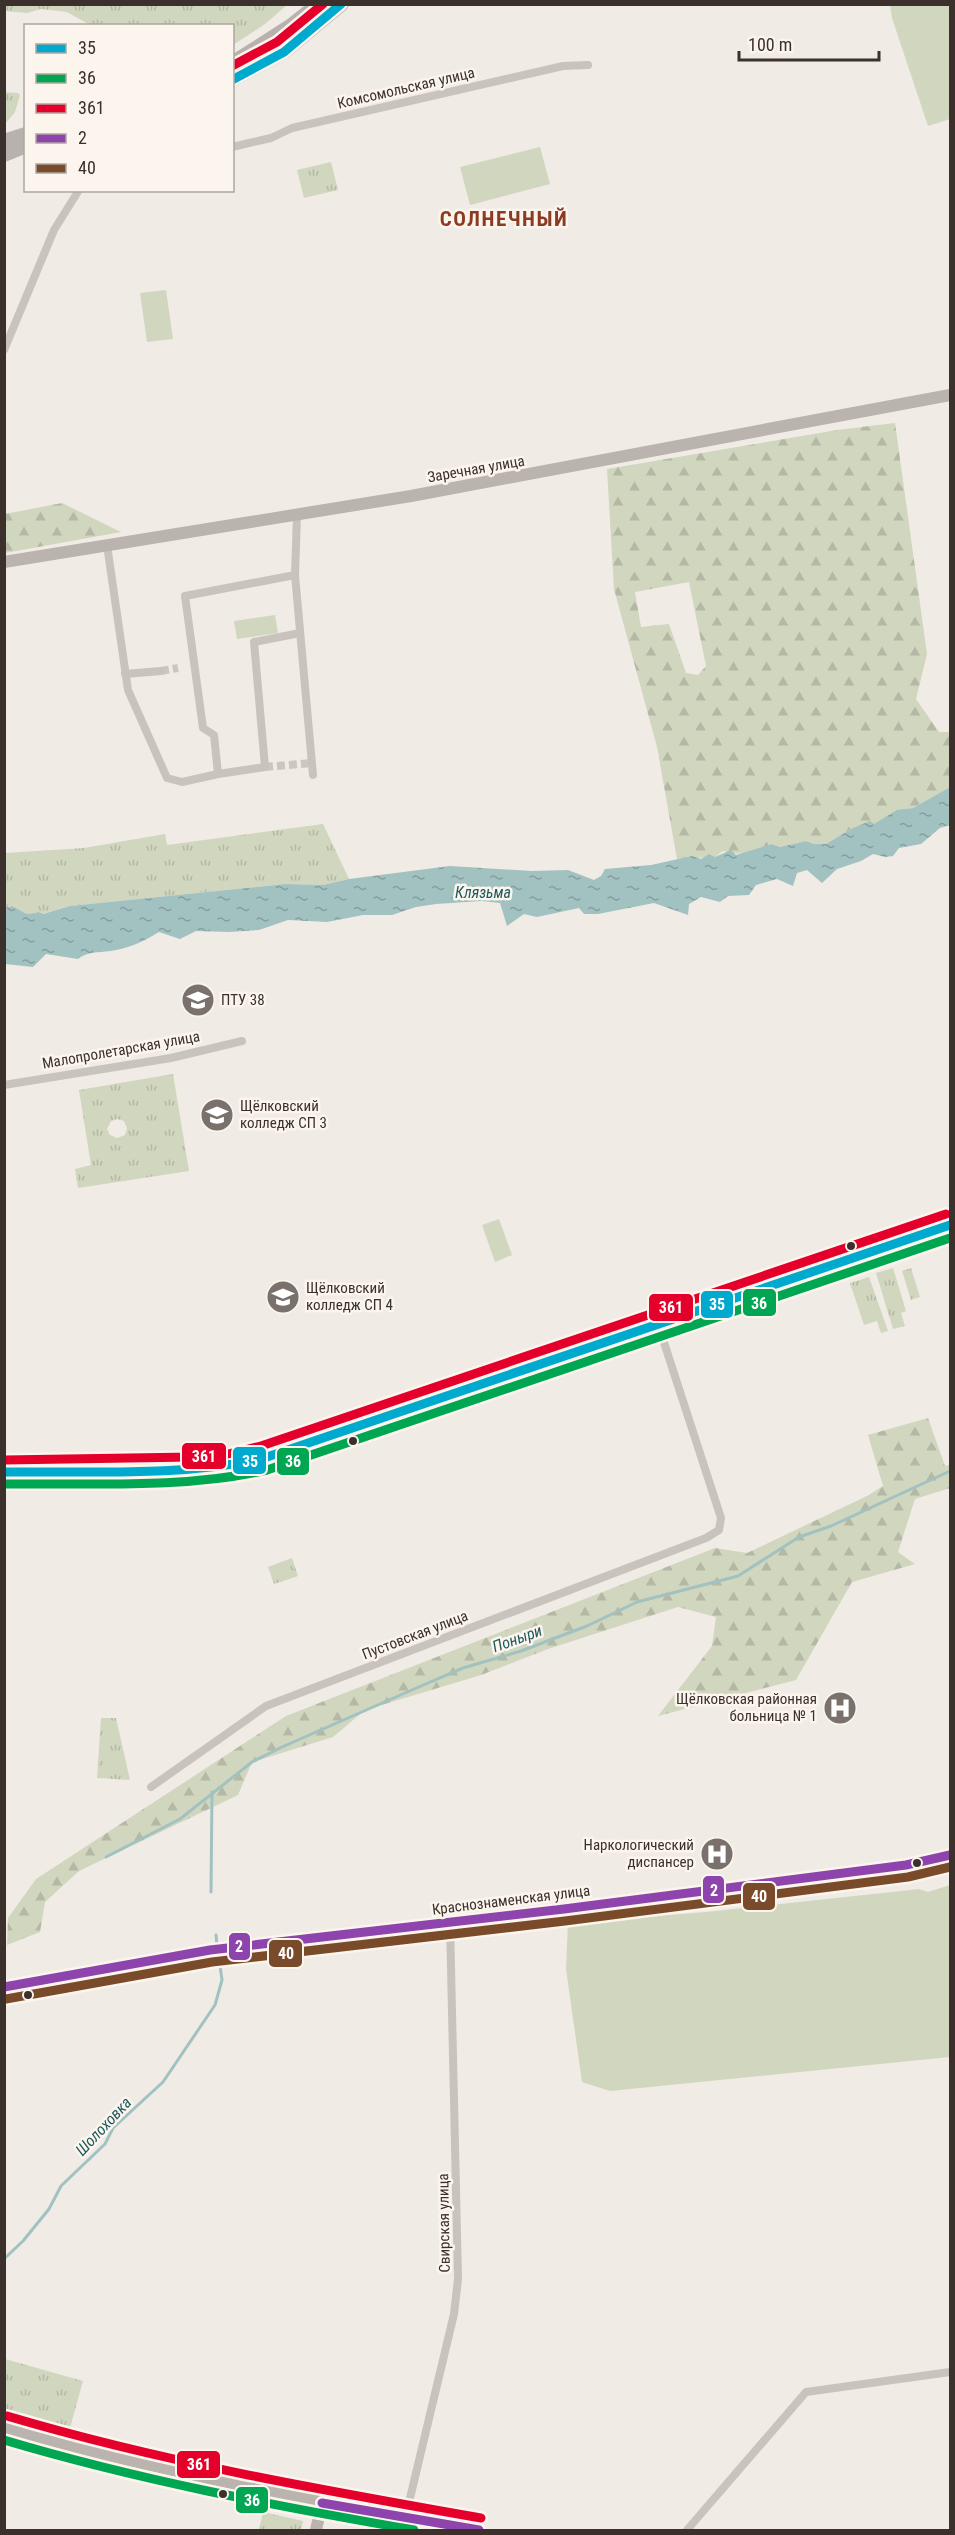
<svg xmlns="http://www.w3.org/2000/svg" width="955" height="2535" viewBox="0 0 955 2535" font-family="'Roboto Condensed',sans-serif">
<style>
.grass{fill:url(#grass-tufts);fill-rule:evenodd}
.forest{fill:url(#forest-firs);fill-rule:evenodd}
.garden{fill:#d1d6bf}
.water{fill:url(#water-ripples)}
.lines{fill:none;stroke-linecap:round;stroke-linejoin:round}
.stream{stroke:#a1c2c1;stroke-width:3}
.street-tunnel{stroke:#ccc6c0;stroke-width:8;stroke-dasharray:8 4;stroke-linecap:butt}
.street{stroke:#c9c3be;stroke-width:8}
.secondary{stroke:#bab3ae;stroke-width:12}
.primary{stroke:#b8b1ad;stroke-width:14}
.bus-1-casing{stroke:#fbf5ee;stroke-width:14}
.bus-2-casing{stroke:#fbf5ee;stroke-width:14}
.bus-3-casing{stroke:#fbf5ee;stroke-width:14}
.bus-4-casing{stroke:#fbf5ee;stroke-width:14}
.bus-5-casing{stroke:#fbf5ee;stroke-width:14}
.bus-1{stroke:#00a9ce;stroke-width:9}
.bus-2{stroke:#00a651;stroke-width:9}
.bus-3{stroke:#e4002b;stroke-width:9}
.bus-4{stroke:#8e44ad;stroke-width:9}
.bus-5{stroke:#7a4b2a;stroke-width:9}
.bus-dot{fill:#3b302b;stroke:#fbf5ee;stroke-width:2}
.labels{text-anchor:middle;stroke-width:5;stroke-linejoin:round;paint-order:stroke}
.street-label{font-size:15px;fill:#3b302b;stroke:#fbf5ee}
.poi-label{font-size:15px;fill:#3b302b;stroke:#fbf5ee;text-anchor:start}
.water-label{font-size:16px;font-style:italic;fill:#1f5a5e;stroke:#fbf5ee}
.district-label{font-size:21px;font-weight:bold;letter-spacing:1.5px;fill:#8c3b22;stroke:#fbf5ee}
.line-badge{stroke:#fbf5ee;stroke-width:2}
.badge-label{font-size:16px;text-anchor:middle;font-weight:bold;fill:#fff}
</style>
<defs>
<pattern id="grass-tufts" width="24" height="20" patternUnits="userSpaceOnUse" patternTransform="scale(1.5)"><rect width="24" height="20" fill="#d1d6bf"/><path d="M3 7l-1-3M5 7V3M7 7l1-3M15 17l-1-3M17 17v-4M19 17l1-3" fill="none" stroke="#b4b8a4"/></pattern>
<pattern id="forest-firs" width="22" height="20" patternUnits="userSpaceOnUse" patternTransform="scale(1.5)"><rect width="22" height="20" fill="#d1d6bf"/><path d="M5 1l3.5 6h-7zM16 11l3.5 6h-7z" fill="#b4b8a4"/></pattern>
<pattern id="water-ripples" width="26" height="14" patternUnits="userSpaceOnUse" patternTransform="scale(1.5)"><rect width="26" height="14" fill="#a1c2c1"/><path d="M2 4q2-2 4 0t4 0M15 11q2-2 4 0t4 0" fill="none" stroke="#849e9d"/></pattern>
</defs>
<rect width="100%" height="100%" fill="#f0ebe5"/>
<g class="grass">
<polygon points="4,5 5,4 287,5 265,24 233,45 232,26 90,25 67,12 41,9 27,13 5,11"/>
<polygon points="4,92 18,93 20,95 15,112 5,124"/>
<polygon points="331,162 338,190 304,198 297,170"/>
<polygon points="323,824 349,879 323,885 285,884 70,906 42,914 39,912 28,914 9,906 5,908 5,853 84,848 165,834 167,845"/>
<path d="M173,1074L189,1171L78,1188L75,1169L91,1165L79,1090ZM117,1119L124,1121L127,1128L125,1135L117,1138L110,1135L107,1129L111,1121Z"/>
<polygon points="893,1268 906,1311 901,1313 905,1326 893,1329 876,1273"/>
<polygon points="911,1268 920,1297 911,1300 902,1271"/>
<polygon points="869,1277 888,1331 881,1333 877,1321 864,1325 850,1283"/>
<polygon points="292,1558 298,1576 274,1584 268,1567"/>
<polygon points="101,1718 116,1718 130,1780 97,1778"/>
<polygon points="5,2359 83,2381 70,2428 5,2410"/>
<polygon points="263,2512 303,2521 301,2530 259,2530"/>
</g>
<g class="forest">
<path d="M895,423L927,654L916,699L939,732H950V787L913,808L906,809L874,825L851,829L826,844H814L806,841L780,847L772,844C755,851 741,857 723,851L715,857L677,859L657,747L614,589L607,469L837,430ZM689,582L706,666L698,675L686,673L669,624L641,627L635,592Z"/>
<polygon points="62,503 121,532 5,553 5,514"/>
<polygon points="928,1418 945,1466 950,1465 950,1488 915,1499 898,1552 915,1564 852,1582 796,1680 658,1716 712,1646 716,1617 678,1607 548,1649 481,1675 365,1710 333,1737 252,1762 238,1795 79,1871 45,1902 40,1932 7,1945 8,1918 36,1879 286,1716 715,1548 747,1553 867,1496 883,1486 868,1435"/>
</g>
<g class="garden">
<polygon points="890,5 950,5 950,119 928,126 892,18"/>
<polygon points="540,147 550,184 470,205 460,167"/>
<polygon points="166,290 173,339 147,342 140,293"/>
<polygon points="275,615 278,633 237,639 234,621"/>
<polygon points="499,1219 512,1255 495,1262 482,1225"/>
<polygon points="950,1885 950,2057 610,2091 582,2082 566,1969 568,1923 706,1912 919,1889 928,1892"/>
</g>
<path class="water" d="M950,787V825L940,828L921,844L899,848L893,856L885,857L873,854L861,861L837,869L822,883L807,870L797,873L793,886L777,879L756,885L749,895L728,896L720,902L701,897L689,904L688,915L654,903L598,914H584L579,908L537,917L524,914L507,926L500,903L482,901L436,904L416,907L392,915H363L327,922L288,920L259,930L229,932L196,931L180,939L159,932C145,941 127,949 110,951C98,953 88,951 78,959L46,954L33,967L5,964V908C15,904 18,911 28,914L39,912L43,914L70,906L285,884L323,885L349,879L450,866L532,871L568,870L594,880L601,876L605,869L651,865L692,856L701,859L709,854L715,857L731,850L736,855L772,844L780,847L806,841L814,844H826L851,829L870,821L874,824L897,810L913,808Z"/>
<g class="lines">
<g class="stream">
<polyline points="106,1857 180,1819 252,1762 282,1747 421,1686 463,1668 521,1651 587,1626 637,1602 738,1576 799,1537 831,1526 950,1471"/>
<polyline points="211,1892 212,1792"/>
<polyline points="216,1935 217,1945"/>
<polyline points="4,2259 23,2241 49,2209 61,2186 105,2144 113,2128 163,2082 215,2005 222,1980 218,1951"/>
</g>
<g class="street-tunnel">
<polyline points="161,671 178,668"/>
<polyline points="265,767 312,763"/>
</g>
<g class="street">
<polyline points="232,147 271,138 292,128 563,66 588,65"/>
<polyline points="4,350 54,230 79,190"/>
<polyline points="107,545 128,690 167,778 182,782 218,774 214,735 203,728 185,596 295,575 297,515"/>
<polyline points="295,575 313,775"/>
<polyline points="125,674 161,671"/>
<polyline points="218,774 265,767 254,642 300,633"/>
<polyline points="4,1085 171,1058 242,1041"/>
<polyline points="151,1787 266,1706 706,1538 719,1530 721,1518 658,1324"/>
<polyline points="405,2519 454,2314 458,2279 450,1922"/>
<polyline points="687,2530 806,2392 950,2372"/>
</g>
<g class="secondary">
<polyline points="4,562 411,496 950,395"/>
<polyline points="4,1472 193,1469 230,1466 264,1458 950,1225"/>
<polyline points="4,1987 210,1950 564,1909 843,1873 906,1865 950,1855"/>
<polyline points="4,2427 74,2448 289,2496 479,2530"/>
<polyline points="316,2530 322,2503"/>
</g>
<g class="primary">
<polyline points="232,63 290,26 318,4"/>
<polyline points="232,80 284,52 342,4"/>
<polyline points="4,141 26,134"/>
<polyline points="4,155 26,146"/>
</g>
<g class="bus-1-casing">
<g id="bus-1">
<polyline points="232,80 284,52 341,4"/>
<path d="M4,1472C88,1471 183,1477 264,1458L950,1225"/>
</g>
</g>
<g class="bus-2-casing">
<g id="bus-2">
<path d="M4,1484C90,1483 184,1489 267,1470L950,1238"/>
<path d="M4,2440C138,2480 276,2506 414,2530"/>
</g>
</g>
<g class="bus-3-casing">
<g id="bus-3">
<polyline points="232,66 277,42 323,4"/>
<polyline points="4,1460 192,1457 228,1454 261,1446 946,1214"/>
<path d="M7,2416C162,2462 322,2490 481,2518"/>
</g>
</g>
<g class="bus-4-casing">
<g id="bus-4">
<polyline points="4,1987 210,1950 564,1909 906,1865 950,1855"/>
<polyline points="322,2503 479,2530"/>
</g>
</g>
<g class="bus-5-casing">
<polyline id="bus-5" points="6,1999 212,1962 565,1921 908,1877 950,1867"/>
</g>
<use href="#bus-1" class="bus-1"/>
<use href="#bus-2" class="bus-2"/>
<use href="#bus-3" class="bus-3"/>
<use href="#bus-4" class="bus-4"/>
<use href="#bus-5" class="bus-5"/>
</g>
<defs>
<g id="university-disc" transform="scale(1.725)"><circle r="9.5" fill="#7a716c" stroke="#fbf5ee"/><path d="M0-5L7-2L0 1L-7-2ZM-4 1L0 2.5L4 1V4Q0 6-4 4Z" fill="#fff"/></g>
<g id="hospital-disc" transform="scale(1.725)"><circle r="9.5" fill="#7a716c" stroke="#fbf5ee"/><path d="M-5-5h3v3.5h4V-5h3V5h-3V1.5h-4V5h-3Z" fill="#fff"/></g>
</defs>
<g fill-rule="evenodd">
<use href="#university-disc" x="198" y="1000"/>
<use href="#university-disc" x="217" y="1115"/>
<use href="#university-disc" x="283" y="1297"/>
<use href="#hospital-disc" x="840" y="1708"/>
<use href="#hospital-disc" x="717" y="1854"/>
</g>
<g class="bus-dot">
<circle cx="851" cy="1246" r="5"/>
<circle cx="353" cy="1441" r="5"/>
<circle cx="917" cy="1863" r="5"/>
<circle cx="28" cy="1995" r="5"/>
<circle cx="223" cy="2494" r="5"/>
</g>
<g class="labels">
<g class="street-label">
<text transform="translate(406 88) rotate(-13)" y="5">Комсомольская улица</text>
<text transform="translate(476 469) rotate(-10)" y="5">Заречная улица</text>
<text transform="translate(121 1050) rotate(-10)" y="5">Малопролетарская улица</text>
<text transform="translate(415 1635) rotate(-21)" y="5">Пустовская улица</text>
<text transform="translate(511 1900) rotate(-7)" y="5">Краснознаменская улица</text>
<text transform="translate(444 2223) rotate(-91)" y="5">Свирская улица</text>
</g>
<g class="poi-label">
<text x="221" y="1005">ПТУ 38</text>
<text x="240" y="1111">Щёлковский<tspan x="240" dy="17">колледж СП 3</tspan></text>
<text x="306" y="1293">Щёлковский<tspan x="306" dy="17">колледж СП 4</tspan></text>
<text x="817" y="1704" text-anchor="end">Щёлковская районная<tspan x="817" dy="17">больница № 1</tspan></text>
<text x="694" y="1850" text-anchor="end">Наркологический<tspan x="694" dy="17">диспансер</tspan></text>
</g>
<g class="water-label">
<text x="483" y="898">Клязьма</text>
<text transform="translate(517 1638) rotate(-20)" y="6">Поныри</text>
<text transform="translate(103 2126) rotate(-47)" y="6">Шолоховка</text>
</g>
<g class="district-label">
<text x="504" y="226">СОЛНЕЧНЫЙ</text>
</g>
</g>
<g class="line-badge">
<rect x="742" y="1288" width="35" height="29" rx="6" fill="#00a651"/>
<rect x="700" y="1290" width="34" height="29" rx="6" fill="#00a9ce"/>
<rect x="648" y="1293" width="46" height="29" rx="6" fill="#e4002b"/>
<rect x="181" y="1442" width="46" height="28" rx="6" fill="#e4002b"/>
<rect x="232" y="1446" width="35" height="29" rx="6" fill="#00a9ce"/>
<rect x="276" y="1447" width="34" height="29" rx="6" fill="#00a651"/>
<rect x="702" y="1875" width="23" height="29" rx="6" fill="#8e44ad"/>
<rect x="742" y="1882" width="34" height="29" rx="6" fill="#7a4b2a"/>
<rect x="228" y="1932" width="23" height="29" rx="6" fill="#8e44ad"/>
<rect x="268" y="1939" width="35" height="29" rx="6" fill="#7a4b2a"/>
<rect x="176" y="2450" width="45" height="29" rx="6" fill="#e4002b"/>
<rect x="235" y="2486" width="34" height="28" rx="6" fill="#00a651"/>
</g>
<g class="badge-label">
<text x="759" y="1309">36</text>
<text x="717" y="1310">35</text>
<text x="671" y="1313">361</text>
<text x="204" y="1462">361</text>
<text x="250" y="1467">35</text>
<text x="293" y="1467">36</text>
<text x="714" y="1896">2</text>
<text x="759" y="1902">40</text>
<text x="239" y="1952">2</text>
<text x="286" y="1959">40</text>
<text x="199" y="2470">361</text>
<text x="252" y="2506">36</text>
</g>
<rect width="955" height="2535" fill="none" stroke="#3b302b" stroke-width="12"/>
<rect x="24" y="24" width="210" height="168" fill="#fbf5ee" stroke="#aea6a0" stroke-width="1.5"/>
<rect x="36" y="44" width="30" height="9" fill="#00a9ce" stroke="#aea6a0" stroke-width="1.5"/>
<text x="78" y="54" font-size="18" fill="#3b302b">35</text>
<rect x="36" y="74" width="30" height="9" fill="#00a651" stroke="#aea6a0" stroke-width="1.5"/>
<text x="78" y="84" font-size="18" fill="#3b302b">36</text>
<rect x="36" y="104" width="30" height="9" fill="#e4002b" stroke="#aea6a0" stroke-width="1.5"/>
<text x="78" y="114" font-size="18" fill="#3b302b">361</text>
<rect x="36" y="134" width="30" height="9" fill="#8e44ad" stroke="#aea6a0" stroke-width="1.5"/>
<text x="78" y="144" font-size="18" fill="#3b302b">2</text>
<rect x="36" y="164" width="30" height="9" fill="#7a4b2a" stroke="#aea6a0" stroke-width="1.5"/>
<text x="78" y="174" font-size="18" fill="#3b302b">40</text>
<path d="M739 51v9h140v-9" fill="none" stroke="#3b302b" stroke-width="3"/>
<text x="748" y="51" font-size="18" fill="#3b302b" stroke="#fbf5ee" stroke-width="4.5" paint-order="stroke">100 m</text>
</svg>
